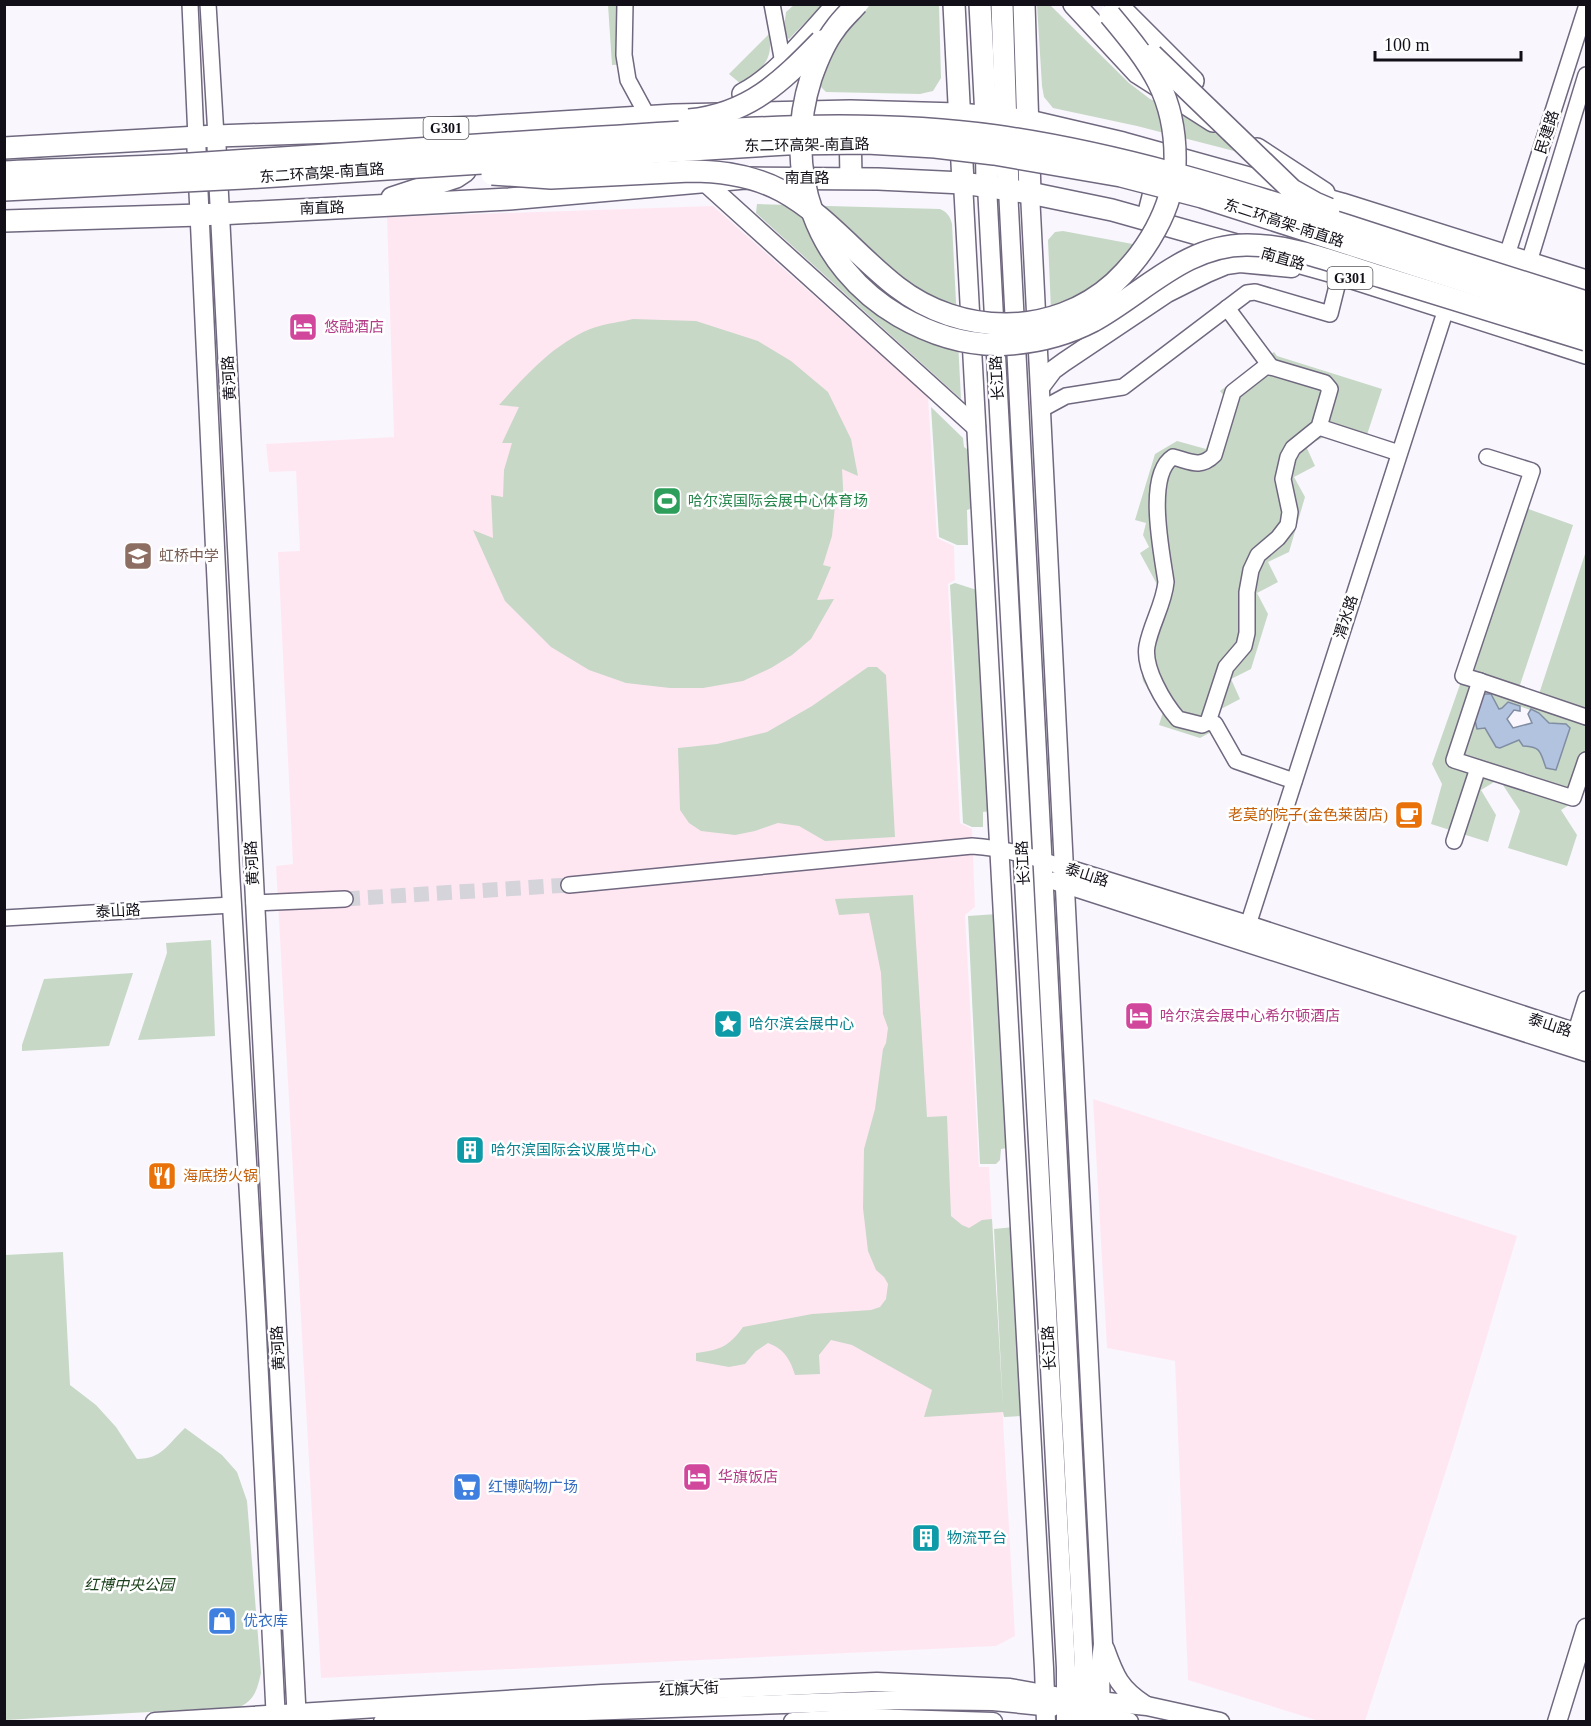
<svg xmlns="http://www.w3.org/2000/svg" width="1591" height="1726" viewBox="0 0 1591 1726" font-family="'Times New Roman','Noto Sans SC',serif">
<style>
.commercial{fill:#ffe7f2}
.green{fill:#c7d8c7}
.water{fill:#b1c3de;stroke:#818da3;stroke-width:1.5}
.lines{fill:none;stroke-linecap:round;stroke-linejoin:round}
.minor-tunnel{stroke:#d6d4db;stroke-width:15;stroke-dasharray:15 8;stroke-linecap:butt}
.minor-casing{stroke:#70687f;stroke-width:18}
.major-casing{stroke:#70687f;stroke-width:21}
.highway-casing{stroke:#70687f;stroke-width:24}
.minor{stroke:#fff;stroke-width:15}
.major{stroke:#fff;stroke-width:18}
.highway{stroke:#fff;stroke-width:21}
.highway-bridge-casing{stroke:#70687f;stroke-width:24;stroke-linecap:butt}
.highway-bridge{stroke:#fff;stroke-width:21}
.labels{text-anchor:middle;stroke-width:5;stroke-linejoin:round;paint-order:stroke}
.shield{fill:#fff;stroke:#59575d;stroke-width:1.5}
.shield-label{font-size:14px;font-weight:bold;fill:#120f18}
.street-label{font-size:15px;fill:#120f18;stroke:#fff}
.hotel-label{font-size:15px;fill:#b23c85;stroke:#fff;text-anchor:start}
.leisure-label{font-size:15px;fill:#27864d;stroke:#fff;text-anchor:start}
.education-label{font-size:15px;fill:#785e54;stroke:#fff;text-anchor:start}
.food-label{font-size:15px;fill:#c56008;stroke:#fff;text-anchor:end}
.culture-label{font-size:15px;fill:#0d838f;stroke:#fff;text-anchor:start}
.shop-label{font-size:15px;fill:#366cbe;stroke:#fff;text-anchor:start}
.park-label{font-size:15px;font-style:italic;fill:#1b401c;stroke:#fff}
</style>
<rect width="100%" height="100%" fill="#f9f7fd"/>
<g class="commercial">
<polygon points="713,206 928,397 937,538 954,546 955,580 948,584 960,823 972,829 975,907 965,915 979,1167 989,1167 1015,1636 996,1646 321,1678 276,866 293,864 278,552 300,551 296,471 269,472 266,444 394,437 387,217"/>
<polygon points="1093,1099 1517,1236 1453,1449 1365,1721 1319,1721 1188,1680 1175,1361 1107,1348"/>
</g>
<g class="green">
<polygon points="608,5 633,5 631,64 612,65"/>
<polygon points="794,5 822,5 789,39 783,35 786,12"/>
<polygon points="870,5 939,5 941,78 933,91 920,94 826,92 820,86 838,43"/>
<polygon points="1037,5 1050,5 1129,83 1150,99 1196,117 1238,152 1137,126 1053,108 1044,97 1042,86"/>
<path d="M769,34C774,62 761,69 741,84L729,74Z"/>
<path d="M757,204L940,209C947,212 950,216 952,224L961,399L756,213Z"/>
<polygon points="1063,231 1138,245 1108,280 1051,310 1048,240 1055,232"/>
<path d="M633,319L696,321L758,341L791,361L828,392L851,439L858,476L842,469L844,504L835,506L832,536L823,565L831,567L817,600L834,599L811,639L792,655L771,668L743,681L703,688H670L626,683L589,670L551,647L505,601L473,530L493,538L491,495L503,497L504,470L512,443H502L519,407L499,405C526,375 557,340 596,327C608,323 621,322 633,319Z"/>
<polygon points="1274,352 1277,356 1382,389 1363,447 1326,436 1306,446 1315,466 1294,477 1305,497 1289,552 1268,562 1278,582 1257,593 1268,614 1251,669 1231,679 1240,699 1219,710 1213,731 1200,738 1159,725 1163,712 1143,681 1138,650 1159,588 1140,553 1149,547 1143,535 1146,523 1135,520 1155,454 1177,441 1206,449 1224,396 1220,391"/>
<polygon points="931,407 963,438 964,447 971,452 973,508 967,510 968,545 957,545 939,537"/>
<path d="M1520,506L1573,525L1519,688L1539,694L1586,551V779L1580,798L1561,810L1577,835L1567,866L1508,848L1520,811L1499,779L1481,790L1496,815L1488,842L1431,824L1442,784L1432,764L1463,676L1480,681L1470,711L1473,712L1477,728H1485L1496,747L1500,748L1519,740L1523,746C1542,747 1540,752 1546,768L1555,770L1569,728L1566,724L1549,723L1539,713L1508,702L1502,709H1499L1491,694H1479L1483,678L1464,672Z"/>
<polygon points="955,583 980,591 990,811 983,812 983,827 972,827 963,823 950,585"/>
<polygon points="868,667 877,667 886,675 895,837 825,841 799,826 778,823 755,831 735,835 701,831 689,823 680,810 678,748 717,744 767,732 812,706"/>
<path d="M913,895L927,1117L947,1116L951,1216L962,1225L969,1228L982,1220L992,1219L1003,1408L994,1229L1014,1227L1022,1416L1004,1417L1003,1412L924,1417L932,1390L852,1345L831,1340L819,1355L820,1374L795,1375C790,1359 784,1349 768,1343L756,1351L745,1364L729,1367L696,1361V1353C719,1350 729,1347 743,1327L812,1314L871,1310L880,1307L886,1299L888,1284L884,1277L876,1270L868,1251L863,1208L864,1149L875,1109L883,1049L886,1043L888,1028L883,1014L881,973L869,913L839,915L835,899Z"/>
<polygon points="997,914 1007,1148 1001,1149 1000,1160 996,1164 980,1164 968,916"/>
<polygon points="211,940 215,1036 138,1040 167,953 166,943"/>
<polygon points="133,973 109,1046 22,1051 22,1045 44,979"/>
<path d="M63,1252L70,1385L96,1405L116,1427L137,1459C162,1459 168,1444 185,1428L222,1455L237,1472L247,1501L261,1673C257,1690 255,1699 240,1707L5,1720V1255Z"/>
</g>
<path class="water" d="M1479,694H1491L1499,709L1502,708L1508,702L1520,706V711L1514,710L1507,719L1513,728L1532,723L1528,714L1531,709L1539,713L1549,723L1566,724L1570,728L1556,770L1546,768C1540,752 1542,747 1523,746L1519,740L1500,748L1496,747L1485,728L1477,729L1473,712Z"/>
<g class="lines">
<polyline class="minor-tunnel" points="345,899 569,885"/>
<g class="minor-casing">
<g id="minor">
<polyline points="190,4 196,138"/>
<polyline points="208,4 216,136"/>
<polyline points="625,4 624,55 628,80 648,117"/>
<polyline points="772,4 783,63"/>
<polyline points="1507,255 1586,8"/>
<polyline points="1529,262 1586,75"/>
<polyline points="1227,308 1271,367"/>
<path d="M1265,367H1271L1325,383L1330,389L1319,427L1293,448L1288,457L1283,479L1290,512L1288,525L1278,538L1258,555L1251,570L1247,592V633L1244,646L1226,667L1208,722L1202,725L1178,719C1164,703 1143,668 1147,646C1151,624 1164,604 1166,582C1162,553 1145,475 1173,457C1190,461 1200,469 1214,455L1233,392Z"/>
<polyline points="1042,409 1066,396 1123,387 1247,293 1255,292 1330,314 1340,274"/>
<polyline points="1319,427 1399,453"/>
<polyline points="1480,681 1463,676 1532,471 1487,457"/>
<polyline points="1586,717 1480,681 1454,760 1573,798 1586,760"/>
<polyline points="1208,722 1215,724 1236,761 1294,781"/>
<polyline points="1454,841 1478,768"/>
<path d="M569,885L972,846C1005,848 1034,857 1065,868"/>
<polyline points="254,903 345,899"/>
<polyline points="4,918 232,905"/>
<polyline points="1248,925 1446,309"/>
<polyline points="1575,1034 1586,999"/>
</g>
</g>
<g class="major-casing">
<g id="major">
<polyline points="216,136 297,1722"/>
<polyline points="196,138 230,871 256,1316 276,1722"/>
<polyline points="706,183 976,427"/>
<polyline points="963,183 1044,1668 1046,1722"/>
<polyline points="987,186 1066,1668 1066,1722"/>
<polyline points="1008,189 1084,1668 1083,1722"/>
<polyline points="1030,193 1103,1644 1100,1670 1101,1722"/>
<polyline points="1041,386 1053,370 1064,362 1167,293 1207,273 1226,265 1240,263 1292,268"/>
<polyline points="1065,868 1248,925 1586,1036"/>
<polyline points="1056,881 1586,1052"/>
<path d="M1105,1649C1115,1677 1120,1689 1145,1705"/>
<polyline points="1088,1700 1147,1706 1220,1722"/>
<polyline points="1088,1714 1129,1722"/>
<polyline points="155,1722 602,1694 877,1682 1010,1688 1055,1696"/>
<polyline points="383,1722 557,1712 901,1700 993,1701 1052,1707"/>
<polyline points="793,1722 868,1718 993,1722"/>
<polyline points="1557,1722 1586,1628"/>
</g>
</g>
<g class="highway-casing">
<g id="highway">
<polyline points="954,4 963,183"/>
<polyline points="980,4 986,117 987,186"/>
<polyline points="1002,4 1008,189"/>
<polyline points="1024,4 1030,193"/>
<polyline points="1074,4 1138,73 1213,121"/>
<polyline points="1116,4 1193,81"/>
<path d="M743,94C776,78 812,32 838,4"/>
<polyline points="850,125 851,178"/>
<polyline points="4,148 216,136 478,127 674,115 850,111 958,114 1006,118 1029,121 1123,143 1342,204 1586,281"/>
<polyline points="1257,149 1324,193"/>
<polyline points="392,198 456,177 465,171 469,160 465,153"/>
<polyline points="1147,220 1160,169"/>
<polyline points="4,221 200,215 509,199 745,178 878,179 963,183 1030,193 1112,210 1340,274 1586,353"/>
</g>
</g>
<use href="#minor" class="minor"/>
<use href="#major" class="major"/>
<use href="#highway" class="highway"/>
<g class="highway-bridge-casing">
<g id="highway-bridge">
<path d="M857,4C850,12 841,20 835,29C824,43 817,61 811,78C782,169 815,267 899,316C932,335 970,347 1009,344C1037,342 1068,334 1093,321C1144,293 1186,244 1248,245C1293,245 1339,264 1382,277C1450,298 1518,319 1586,340"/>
<polyline points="1152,55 1292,190 1315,203 1329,209"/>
<path d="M689,120C749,114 781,82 821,41"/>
<path d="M4,172C66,169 128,168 190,164C316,156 443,147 569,139C711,131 855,116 996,136C1117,153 1232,189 1348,226C1427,252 1507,277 1586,302"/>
<path d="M492,174L551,178L690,171C721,171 754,176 782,191C826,215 857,256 897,287C960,336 1053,338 1114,283C1146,253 1173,209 1175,164C1177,97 1151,64 1110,15"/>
<polyline points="4,190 244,178 787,144 867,143 935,147 994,154 1121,176 1202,197 1586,320"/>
</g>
</g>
<use href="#highway-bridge" class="highway-bridge"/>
</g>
<defs>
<g id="hotel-square" transform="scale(1.5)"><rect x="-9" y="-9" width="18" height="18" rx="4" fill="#d1479c" stroke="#fff"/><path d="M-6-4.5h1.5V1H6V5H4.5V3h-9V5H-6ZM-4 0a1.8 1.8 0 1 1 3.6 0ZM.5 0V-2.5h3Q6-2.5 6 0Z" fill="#fff"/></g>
<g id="stadium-square" transform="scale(1.5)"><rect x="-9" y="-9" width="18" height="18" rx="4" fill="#2e9e5b" stroke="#fff"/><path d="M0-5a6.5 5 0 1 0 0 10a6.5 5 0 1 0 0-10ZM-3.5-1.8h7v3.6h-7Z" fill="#fff"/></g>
<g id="school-square" transform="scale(1.5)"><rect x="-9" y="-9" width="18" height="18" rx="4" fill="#8d6e63" stroke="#fff"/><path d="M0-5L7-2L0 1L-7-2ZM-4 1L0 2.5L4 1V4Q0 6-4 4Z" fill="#fff"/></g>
<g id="cafe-square" transform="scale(1.5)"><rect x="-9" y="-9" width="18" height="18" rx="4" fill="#e8710a" stroke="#fff"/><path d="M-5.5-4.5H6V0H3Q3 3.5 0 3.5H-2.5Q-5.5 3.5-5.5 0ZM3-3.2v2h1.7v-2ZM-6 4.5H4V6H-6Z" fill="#fff"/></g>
<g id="sight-square" transform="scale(1.5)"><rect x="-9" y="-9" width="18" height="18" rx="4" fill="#0f9aa8" stroke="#fff"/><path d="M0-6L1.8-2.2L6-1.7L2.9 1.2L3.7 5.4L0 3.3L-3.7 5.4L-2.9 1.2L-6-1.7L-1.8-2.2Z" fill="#fff"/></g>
<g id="building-square" transform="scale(1.5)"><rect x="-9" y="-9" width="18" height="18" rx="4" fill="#0f9aa8" stroke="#fff"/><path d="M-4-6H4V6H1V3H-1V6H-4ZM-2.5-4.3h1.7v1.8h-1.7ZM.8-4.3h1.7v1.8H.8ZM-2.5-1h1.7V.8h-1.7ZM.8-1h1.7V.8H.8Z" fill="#fff"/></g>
<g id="restaurant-square" transform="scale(1.5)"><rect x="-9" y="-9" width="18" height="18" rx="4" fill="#e8710a" stroke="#fff"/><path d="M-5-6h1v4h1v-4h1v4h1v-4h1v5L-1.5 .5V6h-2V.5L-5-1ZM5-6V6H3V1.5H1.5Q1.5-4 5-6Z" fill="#fff"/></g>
<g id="supermarket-square" transform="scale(1.5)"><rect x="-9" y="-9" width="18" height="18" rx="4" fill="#3f7fe0" stroke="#fff"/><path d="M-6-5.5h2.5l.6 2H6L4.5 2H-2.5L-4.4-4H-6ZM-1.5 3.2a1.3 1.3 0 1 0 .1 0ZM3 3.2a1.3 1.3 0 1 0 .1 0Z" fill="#fff"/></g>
<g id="shop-square" transform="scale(1.5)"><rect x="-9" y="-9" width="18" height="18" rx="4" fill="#3f7fe0" stroke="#fff"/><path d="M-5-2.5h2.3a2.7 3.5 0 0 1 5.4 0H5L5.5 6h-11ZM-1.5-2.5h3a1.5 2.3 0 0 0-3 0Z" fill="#fff"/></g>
</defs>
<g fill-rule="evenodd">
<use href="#hotel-square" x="303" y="327"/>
<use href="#stadium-square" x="667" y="501"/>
<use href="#school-square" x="138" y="556"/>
<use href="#cafe-square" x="1409" y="815"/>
<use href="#hotel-square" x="1139" y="1016"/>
<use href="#sight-square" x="728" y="1024"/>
<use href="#building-square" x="470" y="1150"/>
<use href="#restaurant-square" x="162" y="1176"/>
<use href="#hotel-square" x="697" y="1477"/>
<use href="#supermarket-square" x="467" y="1487"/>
<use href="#building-square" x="926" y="1538"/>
<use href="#shop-square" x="222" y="1621"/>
</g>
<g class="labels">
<g class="shield">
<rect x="423.5" y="117" width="45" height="22" rx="4.5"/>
<rect x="1327.5" y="267" width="45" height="22" rx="4.5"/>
</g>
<g class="shield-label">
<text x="446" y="133">G301</text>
<text x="1350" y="283">G301</text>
</g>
<g class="street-label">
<text transform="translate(1547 132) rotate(-72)" y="5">民建路</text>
<text transform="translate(807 145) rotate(-1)" y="5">东二环高架-南直路</text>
<text transform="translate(322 173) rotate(-4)" y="5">东二环高架-南直路</text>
<text x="807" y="183">南直路</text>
<text transform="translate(322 208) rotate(-2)" y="5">南直路</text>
<text transform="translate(1284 223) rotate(18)" y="5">东二环高架-南直路</text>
<text transform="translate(1283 259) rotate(16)" y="5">南直路</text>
<text transform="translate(229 378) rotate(-93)" y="5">黄河路</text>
<text transform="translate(997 378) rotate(-93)" y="5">长江路</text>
<text transform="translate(1346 617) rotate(-72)" y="5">渭水路</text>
<text transform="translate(252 863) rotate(-93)" y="5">黄河路</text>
<text transform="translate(1023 863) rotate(-93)" y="5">长江路</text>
<text transform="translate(1087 875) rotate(18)" y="5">泰山路</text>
<text transform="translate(118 911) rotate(-3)" y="5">泰山路</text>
<text transform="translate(1550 1025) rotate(18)" y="5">泰山路</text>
<text transform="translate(278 1348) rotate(-93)" y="5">黄河路</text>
<text transform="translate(1049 1348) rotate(-93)" y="5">长江路</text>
<text transform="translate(689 1689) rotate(-3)" y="5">红旗大街</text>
</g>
<g class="hotel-label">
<text x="324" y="332">悠融酒店</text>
<text x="1160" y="1021">哈尔滨会展中心希尔顿酒店</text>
<text x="718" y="1482">华旗饭店</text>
</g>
<g class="leisure-label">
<text x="688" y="506">哈尔滨国际会展中心体育场</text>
</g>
<g class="education-label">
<text x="159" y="561">虹桥中学</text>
</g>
<g class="food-label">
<text x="1388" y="820">老莫的院子(金色莱茵店)</text>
<text x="183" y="1181" text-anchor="start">海底捞火锅</text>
</g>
<g class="culture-label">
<text x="749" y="1029">哈尔滨会展中心</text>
<text x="491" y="1155">哈尔滨国际会议展览中心</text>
<text x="947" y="1543">物流平台</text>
</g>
<g class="shop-label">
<text x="488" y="1492">红博购物广场</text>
<text x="243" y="1626">优衣库</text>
</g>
<g class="park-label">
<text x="129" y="1590">红博中央公园</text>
</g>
</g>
<rect width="1591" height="1726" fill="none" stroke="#120f18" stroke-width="12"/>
<path d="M1375 51v9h146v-9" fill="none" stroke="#120f18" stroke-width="3"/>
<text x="1384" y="51" font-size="18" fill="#120f18" stroke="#ffffff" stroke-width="4.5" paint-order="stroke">100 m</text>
</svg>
